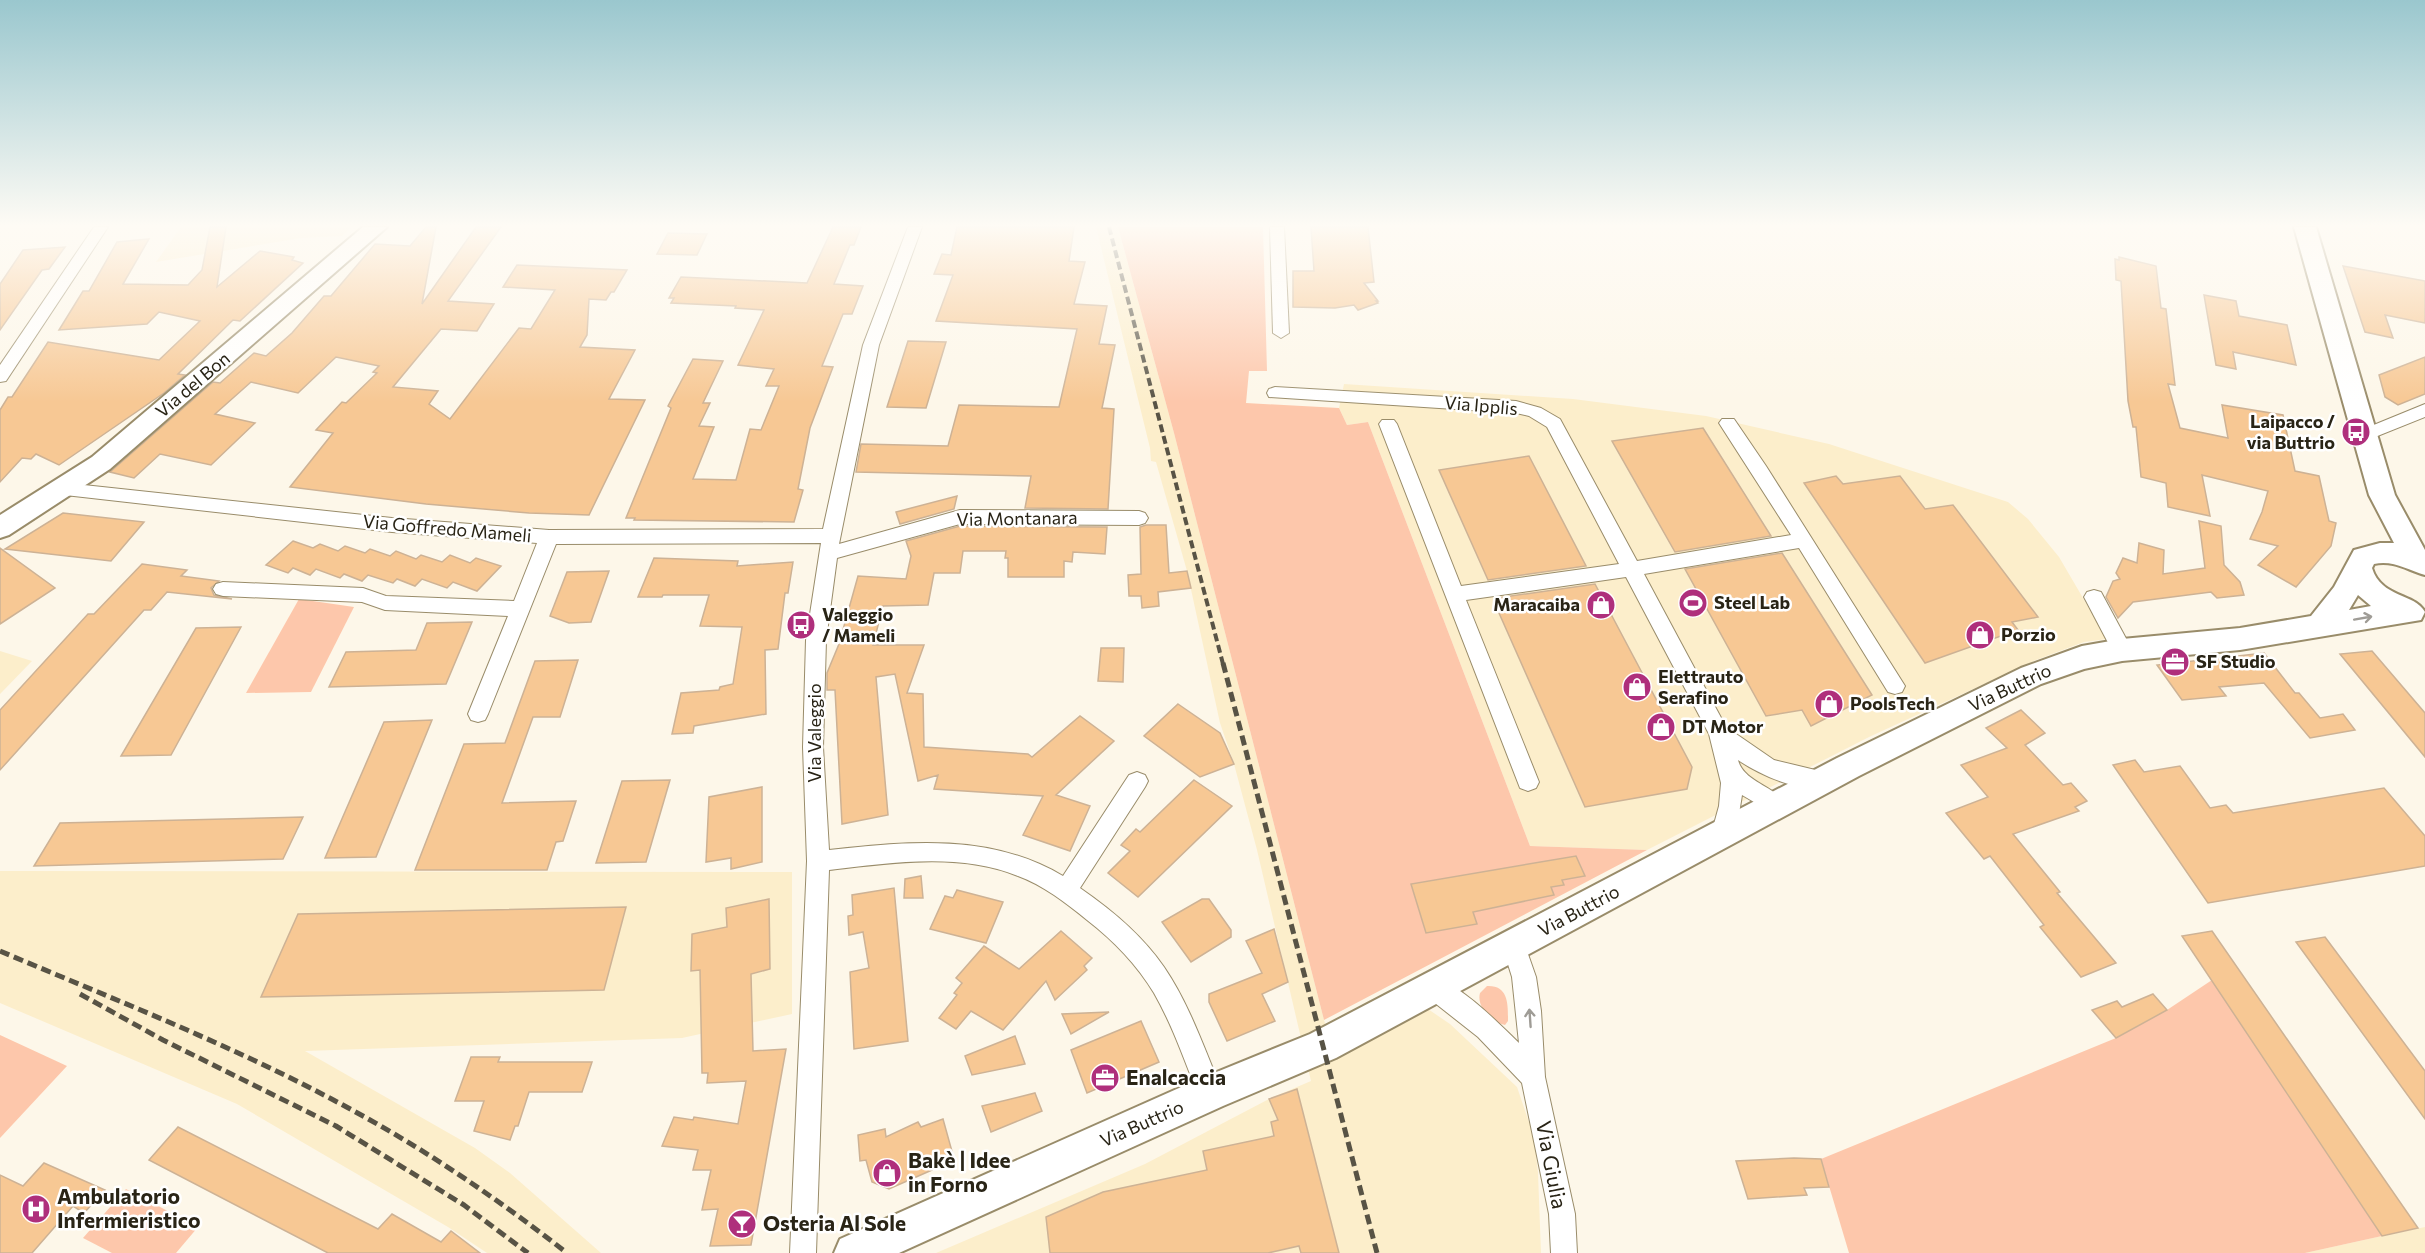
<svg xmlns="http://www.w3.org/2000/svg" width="2425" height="1253" viewBox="0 0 2425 1253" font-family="Commissioner,sans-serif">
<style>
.built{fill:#fceecb}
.green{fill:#fdc7ab}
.building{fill:#f7c894;stroke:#cdb295;stroke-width:1.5}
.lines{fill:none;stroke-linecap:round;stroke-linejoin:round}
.street-casing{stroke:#998c6a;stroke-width:2}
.secondary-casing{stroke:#998c6a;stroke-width:4}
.street{fill:#fff;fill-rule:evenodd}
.secondary{fill:#fff;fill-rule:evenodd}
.rail-far1{stroke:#585345;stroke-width:4;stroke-dasharray:8 4;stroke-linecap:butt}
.rail{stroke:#585345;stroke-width:5;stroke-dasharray:10 5;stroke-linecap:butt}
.oneway{stroke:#9f9c96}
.labels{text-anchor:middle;stroke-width:5;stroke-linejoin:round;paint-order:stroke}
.street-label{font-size:18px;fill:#292416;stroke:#fff}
.poi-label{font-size:18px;font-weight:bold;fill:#292416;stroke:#fff;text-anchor:start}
.near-poi-label{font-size:21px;font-weight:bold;fill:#292416;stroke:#fff;text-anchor:start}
.near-street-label{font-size:21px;fill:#292416;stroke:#fff}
</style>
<rect width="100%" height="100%" fill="#fdf7e9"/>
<g class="built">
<polygon points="181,227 351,227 342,236 301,238 156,262"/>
<polygon points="1096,227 1118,227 1174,433 1324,1020 1334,1051 1422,1005 1450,1024 1517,1087 1534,1137 1538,1173 1541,1253 936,1253 1145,1164 1269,1099 1311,1081 1257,850 1234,764 1220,723 1187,571 1156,462 1151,461 1150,448"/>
<polygon points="1344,384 1573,399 1706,416 1829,444 2008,502 2028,519 2059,557 2107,639 2084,642 2036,660 1869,737 1647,850 1530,846 1368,422 1347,425 1339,408"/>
<polygon points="0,651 32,661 0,694"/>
<polygon points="0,871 792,872 792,1014 682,1038 305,1051 475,1148 510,1173 601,1253 487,1253 448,1227 237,1104 0,1003"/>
<polygon points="2425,1227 2425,1253 2305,1253 2382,1236"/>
</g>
<g class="green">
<polygon points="1118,227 1263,227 1267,371 1249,371 1246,403 1339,408 1347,425 1368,422 1530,846 1647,850 1324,1020 1174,433"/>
<polygon points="299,599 354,607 311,692 246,693"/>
<polygon points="2212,980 2382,1236 2305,1253 1849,1253 1821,1159 2116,1038 2167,1010"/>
<path d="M1487,986C1509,985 1508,1005 1508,1021L1505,1025C1492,1022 1476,1007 1480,993Z"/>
<polygon points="0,1035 67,1066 0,1138"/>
<polygon points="126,1189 198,1227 176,1253 112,1253 83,1238"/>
</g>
<g class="building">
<polygon points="210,227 226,227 217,287 260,251 294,257 292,260 303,263 240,321 233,320 178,374 185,375 164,393 59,465 36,454 31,459 22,458 0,482 0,410 8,397 12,397 48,342 159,360 200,321 159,312 147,324 59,330 83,291 89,291 117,242 149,239 123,284 188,285 202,270"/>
<polygon points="426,227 436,227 422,304 476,227 501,227 448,301 494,304 477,331 441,329 393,387 438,391 429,404 450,419 519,328 531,329 555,290 503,287 517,265 627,270 614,292 611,292 606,300 589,299 587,335 580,347 635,350 609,399 645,400 589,515 529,513 426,504 290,487 333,433 316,430 342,402 346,403 377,373 373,372 379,366 336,357 298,393 251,382 215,414 255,423 211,465 160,454 134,478 110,472 213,382 220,383 254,353 266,356 292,333 324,296 331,296 375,244 410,246"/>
<polygon points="833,227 861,227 854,245 850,245 834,284 863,286 852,314 843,314 822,366 833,367 810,428 798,489 803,490 794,522 634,520 635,518 626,518 671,408 668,406 693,359 723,361 703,403 710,403 699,426 714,427 693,479 736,480 750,429 761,430 779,386 766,386 774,369 738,365 764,310 735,308 736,306 671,303 674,298 669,298 681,277 807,283"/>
<polygon points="957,227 1074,227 1069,261 1085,262 1074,304 1107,306 1099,344 1115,345 1102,408 1114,409 1108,509 1025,508 1031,476 856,472 861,444 948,446 959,405 1059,407 1077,329 936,321 953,275 934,274 942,254 951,255"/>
<polygon points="1311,227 1368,227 1374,282 1364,283 1378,301 1376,301 1378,303 1358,310 1354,305 1335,308 1293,307 1293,271 1314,271"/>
<polygon points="668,233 707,234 697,255 657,254"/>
<polygon points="65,247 49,269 42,270 0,330 0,284 23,250"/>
<polygon points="2119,257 2156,266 2161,308 2166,309 2175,385 2168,384 2180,428 2228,438 2222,405 2283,415 2295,471 2319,476 2329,521 2336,523 2331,546 2296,587 2258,565 2278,546 2250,539 2262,512 2268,491 2202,475 2210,516 2168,507 2166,483 2141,477 2136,427 2133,427 2128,401 2121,281 2116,280 2115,259 2119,260"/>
<polygon points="2343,266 2425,281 2425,323 2385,315 2393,338 2365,332"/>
<polygon points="2204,295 2236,301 2239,316 2287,325 2296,365 2233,352 2236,369 2216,365"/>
<polygon points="908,341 946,342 926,408 887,407"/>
<polygon points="2425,357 2425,394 2398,405 2385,397 2379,375"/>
<polygon points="1703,428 1771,536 1675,552 1612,441"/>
<polygon points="1529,456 1586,566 1488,580 1439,470"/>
<polygon points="1836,476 1843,484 1900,476 1925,509 1953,505 2038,617 2012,622 2018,630 1925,663 1804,483"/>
<polygon points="957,496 954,509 900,524 896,512"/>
<polygon points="63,513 144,522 111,561 5,549"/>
<polygon points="2199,521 2221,526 2224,565 2240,582 2244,595 2217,598 2211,592 2133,602 2118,618 2106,597 2113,581 2120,579 2116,573 2123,558 2137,563 2139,543 2164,550 2163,574 2205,568"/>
<polygon points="1146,525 1166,525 1169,573 1187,571 1191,588 1158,592 1159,606 1142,608 1141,596 1129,596 1128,575 1141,574 1140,527"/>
<polygon points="960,526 1107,527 1105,554 1073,552 1072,562 1064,561 1064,577 1008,577 1008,558 1005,558 1006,551 963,551 960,573 934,573 928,605 883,606 873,645 924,645 907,693 923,694 924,747 1028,754 1032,757 1080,716 1114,741 1056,795 1090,806 1070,851 1023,835 1043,796 934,789 938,775 918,781 895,674 876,677 888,815 842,824 835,690 827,690 827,673 839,644 858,576 906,579 911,556 906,541"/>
<polygon points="293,541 313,548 320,544 338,551 345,546 365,553 370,549 390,556 396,551 416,559 421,555 442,562 450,555 470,563 476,558 501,566 477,591 453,582 447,588 422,579 415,586 397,579 393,583 368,575 362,581 344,574 340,578 316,569 310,575 293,568 288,573 266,565"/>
<polygon points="0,548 55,588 0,624"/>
<polygon points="1782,553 1872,695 1811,726 1802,710 1766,716 1685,569"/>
<polygon points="654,558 738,561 737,566 793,562 788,593 785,593 778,649 765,650 766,714 694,726 693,733 672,734 681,693 719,690 720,687 733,684 742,627 700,626 709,595 663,595 662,597 638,597"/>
<polygon points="142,564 187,570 181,576 219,581 211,588 214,595 232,599 167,592 151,610 144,610 0,770 0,710 88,614 94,614"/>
<polygon points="609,571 591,622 569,623 550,616 567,572"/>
<polygon points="1595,584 1692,767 1687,789 1585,807 1495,604 1499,604 1497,598"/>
<polygon points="472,622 446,684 329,687 346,652 416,650 427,623"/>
<polygon points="241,627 171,755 121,756 196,628"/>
<polygon points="1101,648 1124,648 1123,682 1098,681"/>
<polygon points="2372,651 2425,713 2425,757 2340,654"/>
<polygon points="2264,653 2295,693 2299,693 2320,718 2343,714 2355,730 2310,738 2264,683 2219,687 2226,696 2182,700 2157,665"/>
<polygon points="578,660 560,717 533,717 502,803 576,801 563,841 556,842 547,870 415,870 464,744 505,743 535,661"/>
<polygon points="1178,704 1220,733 1234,764 1200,777 1144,736"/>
<polygon points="2021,710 2045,733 2025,745 2063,785 2071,783 2087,801 2075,807 2079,811 2013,834 2060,892 2057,893 2116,963 2081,977 2040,927 2044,925 1990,856 1984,859 1946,813 1988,797 1961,765 2007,748 1986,728"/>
<polygon points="432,720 376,857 325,858 384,722"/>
<polygon points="2135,760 2144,772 2180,766 2210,808 2226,805 2233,813 2384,788 2425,836 2425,866 2208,903 2113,765"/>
<polygon points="670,780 646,862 596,863 622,781"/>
<polygon points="1194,780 1232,806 1138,897 1108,873 1130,851 1121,845 1136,829 1140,832"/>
<polygon points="762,787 762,862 731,869 731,858 706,862 709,797"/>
<polygon points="303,817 283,859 34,866 60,823"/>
<polygon points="1576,856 1585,876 1562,880 1564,885 1551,887 1554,895 1473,912 1477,924 1426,933 1411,884"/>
<polygon points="921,876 923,898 904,898 905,879"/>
<polygon points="894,888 908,1041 854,1049 850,972 869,968 863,932 849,935 848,916 853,915 852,895"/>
<polygon points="957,890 1003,902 986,943 930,929 945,896 953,898"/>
<polygon points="769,899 770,969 751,974 753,1051 786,1049 751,1245 710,1246 718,1209 702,1210 711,1170 693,1170 698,1150 662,1146 674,1117 693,1120 694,1117 738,1124 746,1081 707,1083 708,1073 702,1073 700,970 691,971 692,934 727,927 726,908"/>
<polygon points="1202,899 1209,899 1231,930 1231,937 1191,962 1162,922"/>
<polygon points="626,907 604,990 261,997 298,914"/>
<polygon points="1274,929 1288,982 1262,994 1275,1021 1227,1041 1209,1002 1209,994 1262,973 1246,941"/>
<polygon points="1061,931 1092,958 1084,966 1087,970 1055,1000 1046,981 1003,1030 971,1011 956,1029 939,1018 957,995 954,993 962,983 956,978 984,946 1019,969"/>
<polygon points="2212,931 2418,1228 2382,1236 2182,936"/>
<polygon points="2325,937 2425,1071 2425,1119 2296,942"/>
<polygon points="2153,994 2167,1010 2116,1038 2092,1010 2117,1001 2122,1007"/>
<polygon points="1109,1012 1071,1034 1062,1014"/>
<polygon points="1141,1021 1159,1062 1087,1093 1071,1050"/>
<polygon points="1015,1036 1025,1064 972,1075 965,1056"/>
<polygon points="471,1057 500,1057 498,1062 592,1062 582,1092 529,1092 518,1126 515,1126 510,1140 474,1131 484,1101 455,1101"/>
<polygon points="1297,1089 1339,1253 1301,1253 1299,1246 1268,1253 1050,1253 1046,1217 1103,1192 1207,1170 1203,1151 1274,1136 1271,1122 1278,1120 1269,1099"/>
<polygon points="1035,1093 1042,1111 991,1132 982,1106"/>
<polygon points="943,1119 953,1155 931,1166 932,1170 889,1189 872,1182 866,1160 860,1161 858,1135 885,1129 886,1137 918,1122 921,1127"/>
<polygon points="178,1127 378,1229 392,1214 441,1242 451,1231 480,1253 328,1253 149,1160"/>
<polygon points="1794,1158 1821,1159 1829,1187 1804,1188 1807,1195 1748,1199 1736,1161"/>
<polygon points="44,1163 105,1190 84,1213 73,1206 32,1253 0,1253 0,1175 23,1186"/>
</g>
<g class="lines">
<g class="street-casing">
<g id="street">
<polygon points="94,227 108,227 6,381 0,382 0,365"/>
<path d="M908,227H922L879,345L839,544L960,510L1139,511L1145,513L1148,518L1145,523L1139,525L960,524L837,558L826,640L823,747L829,850C909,841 991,833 1063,876L1129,775L1137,772L1145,775L1148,781L1145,787L1080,888C1112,910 1142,935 1164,967C1190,1005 1205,1051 1223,1093L1219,1102L1210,1105L1201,1102C1186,1065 1174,1028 1154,993C1137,965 1113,940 1087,920C1066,903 1043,885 1018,876C959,852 890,863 829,870L816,1253H790L807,861L803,747L806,640L821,543L556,544L488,714L485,720L478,722L471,720L468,714L508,616L385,610L362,602L223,596L216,594L213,589L216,584L223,582L363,588L386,596L514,601L537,543L392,532L65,495L59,494L56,489L59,484L65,483L392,518L549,530L823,529L863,345Z"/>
<polygon points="1270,227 1284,227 1289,333 1281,338 1273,333"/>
<path d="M1275,387L1516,401L1541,408L1560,419L1637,561L1791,535L1719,423L1722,419H1734L1766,466L1905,686L1902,692L1895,694L1888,692L1799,548L1644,574L1726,727L1774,760L1832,774L1835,780L1832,786C1805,796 1760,775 1738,760C1744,783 1777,786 1787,806L1784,813L1776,815L1742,795L1738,820L1730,842L1722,845L1714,842L1711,835L1719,806L1721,783L1709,734L1626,577L1466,600L1539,782L1536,788L1528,791L1520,788L1379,424L1382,420H1394L1397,424L1461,586L1619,564L1547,427L1529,416L1516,413L1269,397L1267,393L1269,389Z"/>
<polygon points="2425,404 2425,417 2365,441 2359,439 2356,435 2359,431"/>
<polygon points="2094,590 2101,592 2129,644 2132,650 2129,656 2122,658 2115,656 2084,597 2087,592"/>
<path d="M1514,934L1522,937L1536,977L1541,1011L1545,1077L1575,1214L1577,1253H1551L1549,1214L1522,1083L1478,1037L1426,996L1422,988L1426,980L1434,977C1466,989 1495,1020 1519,1043L1512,977L1502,945L1506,937Z"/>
</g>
</g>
<g class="secondary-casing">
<g id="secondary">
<polygon points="363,227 387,227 110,469 9,535 0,538 0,515 92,457"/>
<path d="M2294,227H2316L2395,495L2425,550V575C2407,570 2394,560 2374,564L2372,568C2381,598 2415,593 2425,612L2421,620L2240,650L2122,661L2084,669L2041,684L1859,776L1336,1058L1223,1106L899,1253H834L840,1239L1197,1080L1310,1034L1837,758L2021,668L2082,646L2122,639L2240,628L2311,616L2334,587L2354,550L2380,543H2394L2369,495ZM2358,595L2371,606L2349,610Z"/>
</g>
</g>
<use href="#street" class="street"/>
<use href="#secondary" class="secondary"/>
<polyline class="rail-far1" points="1109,227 1223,664"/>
<g class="rail">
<polyline points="1223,663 1377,1253"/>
<path d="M0,951C118,1001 239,1048 352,1110C428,1151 499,1200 567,1253"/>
<polyline points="80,994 163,1040 336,1126 464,1205 528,1253"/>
</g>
</g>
<defs><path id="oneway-shaft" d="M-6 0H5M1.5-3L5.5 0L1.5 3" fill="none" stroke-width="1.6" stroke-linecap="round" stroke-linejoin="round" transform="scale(1.5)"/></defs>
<g class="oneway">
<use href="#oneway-shaft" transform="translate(2363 618) rotate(-10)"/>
<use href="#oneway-shaft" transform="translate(1530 1018) rotate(-94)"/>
</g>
<linearGradient id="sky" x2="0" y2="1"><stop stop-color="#9ac7ce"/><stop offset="0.56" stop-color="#fefbf5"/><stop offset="1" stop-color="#fefbf5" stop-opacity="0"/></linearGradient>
<rect width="2425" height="402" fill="url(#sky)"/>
<defs>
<g id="bus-disc" transform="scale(1.5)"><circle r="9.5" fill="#af2f7c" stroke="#fff"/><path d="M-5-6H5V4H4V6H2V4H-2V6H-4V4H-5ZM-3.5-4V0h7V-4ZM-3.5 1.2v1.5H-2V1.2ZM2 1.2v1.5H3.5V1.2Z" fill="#fff"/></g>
<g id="stadium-disc" transform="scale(1.5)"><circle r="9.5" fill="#af2f7c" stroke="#fff"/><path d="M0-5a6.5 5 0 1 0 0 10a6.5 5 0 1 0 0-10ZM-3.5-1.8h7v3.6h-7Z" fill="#fff"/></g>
<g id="shop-disc" transform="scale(1.5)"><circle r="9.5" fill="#af2f7c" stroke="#fff"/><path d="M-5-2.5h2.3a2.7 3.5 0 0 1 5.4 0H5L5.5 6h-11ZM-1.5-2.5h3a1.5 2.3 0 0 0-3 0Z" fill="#fff"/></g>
<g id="office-disc" transform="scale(1.5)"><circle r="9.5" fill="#af2f7c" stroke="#fff"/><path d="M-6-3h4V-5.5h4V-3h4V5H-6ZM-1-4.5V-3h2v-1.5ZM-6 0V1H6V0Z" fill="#fff"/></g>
<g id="hospital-disc" transform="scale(1.5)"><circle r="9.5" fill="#af2f7c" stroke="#fff"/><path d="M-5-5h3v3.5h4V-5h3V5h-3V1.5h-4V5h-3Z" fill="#fff"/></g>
<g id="bar-disc" transform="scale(1.5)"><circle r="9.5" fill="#af2f7c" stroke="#fff"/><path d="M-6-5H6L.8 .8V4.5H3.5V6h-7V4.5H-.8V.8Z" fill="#fff"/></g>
</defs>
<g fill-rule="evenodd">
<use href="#bus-disc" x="2356" y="432"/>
<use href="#stadium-disc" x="1693" y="603"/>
<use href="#shop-disc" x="1601" y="605"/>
<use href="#bus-disc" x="801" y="625"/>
<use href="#shop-disc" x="1980" y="635"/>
<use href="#office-disc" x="2175" y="662"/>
<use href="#shop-disc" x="1637" y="687"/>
<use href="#shop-disc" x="1829" y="704"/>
<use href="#shop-disc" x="1661" y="727"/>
<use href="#office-disc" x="1105" y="1078"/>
<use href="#shop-disc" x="887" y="1173"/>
<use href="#hospital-disc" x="36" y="1209"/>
<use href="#bar-disc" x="742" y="1224"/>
</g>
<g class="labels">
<g class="street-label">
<text transform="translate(193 385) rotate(-40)" y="6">Via del Bon</text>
<text transform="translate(1481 406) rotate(5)" y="6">Via Ipplis</text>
<text transform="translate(1017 519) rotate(-1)" y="6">Via Montanara</text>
<text transform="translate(447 529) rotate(5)" y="6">Via Goffredo Mameli</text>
<text transform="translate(2010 688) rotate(-25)" y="6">Via Buttrio</text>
<text transform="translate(815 733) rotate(-90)" y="6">Via Valeggio</text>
<text transform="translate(1579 911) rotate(-28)" y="6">Via Buttrio</text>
<text transform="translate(1142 1124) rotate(-24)" y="6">Via Buttrio</text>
</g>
<g class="poi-label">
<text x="2335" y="428" text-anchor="end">Laipacco /<tspan x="2335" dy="21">via Buttrio</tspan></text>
<text x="1714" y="609">Steel Lab</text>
<text x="1580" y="611" text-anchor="end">Maracaiba</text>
<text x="822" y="621">Valeggio<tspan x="822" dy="21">/ Mameli</tspan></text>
<text x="2001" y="641">Porzio</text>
<text x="2196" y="668">SF Studio</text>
<text x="1658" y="683">Elettrauto<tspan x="1658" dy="21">Serafino</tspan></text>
<text x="1850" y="710">PoolsTech</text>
<text x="1682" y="733">DT Motor</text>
</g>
<g class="near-poi-label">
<text x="1126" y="1085">Enalcaccia</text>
<text x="908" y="1168">Bakè | Idee<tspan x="908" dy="24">in Forno</tspan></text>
<text x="57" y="1204">Ambulatorio<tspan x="57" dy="24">Infermieristico</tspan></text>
<text x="763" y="1231">Osteria Al Sole</text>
</g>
<g class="near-street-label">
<text transform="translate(1551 1165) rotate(79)" y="7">Via Giulia</text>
</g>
</g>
</svg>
